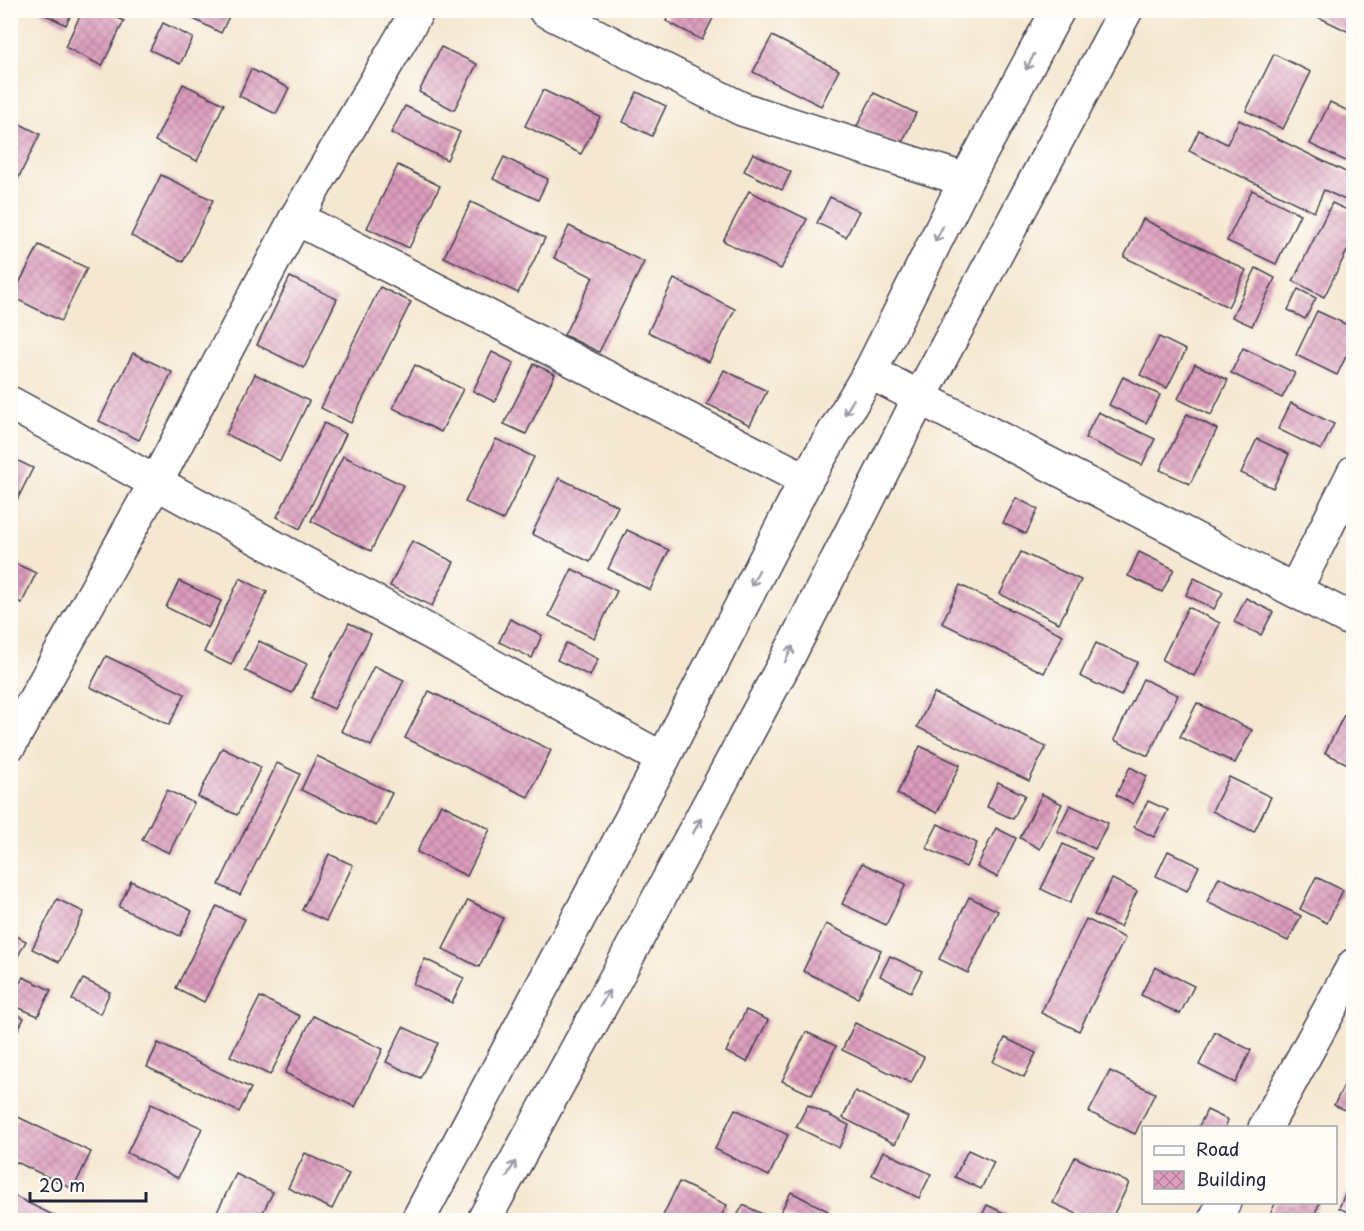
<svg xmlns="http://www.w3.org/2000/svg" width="1364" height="1231" viewBox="0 0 1364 1231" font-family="'Playpen Sans',sans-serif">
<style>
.building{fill:url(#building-cross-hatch)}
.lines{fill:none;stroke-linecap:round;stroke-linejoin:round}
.minor-casing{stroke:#424051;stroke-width:36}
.tertiary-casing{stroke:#424051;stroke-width:36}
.minor{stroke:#fff;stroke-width:33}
.tertiary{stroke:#fff;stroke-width:33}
.oneway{stroke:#9c9ca7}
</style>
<defs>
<pattern id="building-cross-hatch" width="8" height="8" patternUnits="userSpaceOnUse" patternTransform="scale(1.5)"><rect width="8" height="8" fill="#dd9dbd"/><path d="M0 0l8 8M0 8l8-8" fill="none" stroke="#b3809b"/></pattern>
</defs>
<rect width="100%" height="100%" fill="#fdfcf7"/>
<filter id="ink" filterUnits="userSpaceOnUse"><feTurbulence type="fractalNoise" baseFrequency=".0167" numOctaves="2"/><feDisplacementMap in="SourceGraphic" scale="12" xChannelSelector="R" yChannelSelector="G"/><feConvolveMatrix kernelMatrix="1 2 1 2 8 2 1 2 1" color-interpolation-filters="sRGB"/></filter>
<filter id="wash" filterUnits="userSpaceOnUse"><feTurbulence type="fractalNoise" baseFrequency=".008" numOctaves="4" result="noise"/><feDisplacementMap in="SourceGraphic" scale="24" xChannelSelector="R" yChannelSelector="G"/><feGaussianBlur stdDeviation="1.35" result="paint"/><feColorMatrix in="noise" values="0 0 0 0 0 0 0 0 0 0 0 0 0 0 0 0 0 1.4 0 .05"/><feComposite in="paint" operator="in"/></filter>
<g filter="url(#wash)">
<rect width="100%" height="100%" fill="#f5e7d0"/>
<g id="blocks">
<g class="building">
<polygon points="36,10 73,10 66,25"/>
<polygon points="83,10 102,10 124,21 102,66 65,47"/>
<polygon points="176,10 232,10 221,33"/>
<polygon points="671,10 717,10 702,40 666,21"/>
<polygon points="1304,10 1354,10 1354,22 1349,32"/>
<polygon points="163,23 193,38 180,64 150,50"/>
<polygon points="772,36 839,70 821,106 753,72"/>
<polygon points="441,47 477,64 454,110 419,92"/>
<polygon points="1274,54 1311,72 1283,129 1246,111"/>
<polygon points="251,69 289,88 276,114 239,96"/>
<polygon points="183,84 224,104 197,161 155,141"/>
<polygon points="543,90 600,117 581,154 525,126"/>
<polygon points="637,92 666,106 652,136 623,122"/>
<polygon points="874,93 916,113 900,147 857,126"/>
<polygon points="1330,102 1354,114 1354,165 1310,144"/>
<polygon points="405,106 460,132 447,160 391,133"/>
<polygon points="12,120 40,134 15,185 10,183"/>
<polygon points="1239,120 1354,176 1354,204 1324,190 1314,212 1189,151 1199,130 1227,144"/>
<polygon points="753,153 791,172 782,190 744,171"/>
<polygon points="504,157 548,179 538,200 493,179"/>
<polygon points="398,165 440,186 409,248 367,228"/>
<polygon points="161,175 213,200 183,262 131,236"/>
<polygon points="1252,190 1300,214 1276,264 1227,241"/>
<polygon points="749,191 807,219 781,269 723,241"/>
<polygon points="830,197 859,211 846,237 817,223"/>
<polygon points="471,202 545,238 518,293 444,257"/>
<polygon points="1332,203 1354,213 1354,237 1324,297 1293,281"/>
<polygon points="1143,219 1246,270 1228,307 1124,257"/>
<polygon points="569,226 644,262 599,352 564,335 593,277 554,258"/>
<polygon points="39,245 87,268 61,321 12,297"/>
<polygon points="1256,268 1275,278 1252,326 1232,317"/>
<polygon points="290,277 337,299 304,368 257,345"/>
<polygon points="674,279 735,309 709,362 648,332"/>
<polygon points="380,287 411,302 351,423 321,408"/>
<polygon points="1298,289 1316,298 1305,319 1288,310"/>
<polygon points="1317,311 1354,328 1354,340 1337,375 1296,355"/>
<polygon points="1159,337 1186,350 1167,388 1140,375"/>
<polygon points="1243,348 1295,373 1282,398 1231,373"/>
<polygon points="492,352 514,363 495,402 473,391"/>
<polygon points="133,353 172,372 139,440 99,421"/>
<polygon points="534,364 555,374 526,434 504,424"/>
<polygon points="1195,364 1228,380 1211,415 1178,399"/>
<polygon points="415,365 463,389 441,432 393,408"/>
<polygon points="724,370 767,391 750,425 707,404"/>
<polygon points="255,374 309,401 280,461 226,434"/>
<polygon points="1123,377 1160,395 1146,423 1109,405"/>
<polygon points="1291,403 1334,424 1321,450 1278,429"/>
<polygon points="1098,412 1155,439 1142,465 1085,438"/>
<polygon points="1187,414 1217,429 1190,484 1160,470"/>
<polygon points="324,423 346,434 300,529 277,517"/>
<polygon points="496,439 534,457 503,520 465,502"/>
<polygon points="1257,439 1289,454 1273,488 1241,473"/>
<polygon points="343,456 403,485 371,551 311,521"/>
<polygon points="10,457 33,468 10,514"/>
<polygon points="559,478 618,506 590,562 532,534"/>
<polygon points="1016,498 1038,509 1026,534 1003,523"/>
<polygon points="627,530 669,550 650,590 608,569"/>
<polygon points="412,541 454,562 432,606 390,586"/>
<polygon points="1021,552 1081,580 1059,623 1000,594"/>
<polygon points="1139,552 1174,569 1162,592 1128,576"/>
<polygon points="10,561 36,573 22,603 10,598"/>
<polygon points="572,569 617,591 594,638 549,616"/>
<polygon points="240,578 267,592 231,665 204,652"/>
<polygon points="1194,578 1223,592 1214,609 1186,595"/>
<polygon points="179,581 221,601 208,628 166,607"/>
<polygon points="960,585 1063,635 1044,673 942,623"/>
<polygon points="1246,598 1273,612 1261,635 1234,622"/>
<polygon points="1188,607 1220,623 1194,676 1162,660"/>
<polygon points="510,619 542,635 532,658 499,642"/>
<polygon points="349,623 371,634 334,709 311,698"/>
<polygon points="259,641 307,664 292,693 245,671"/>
<polygon points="566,643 598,659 590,676 557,660"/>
<polygon points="1096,643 1137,662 1121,696 1080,676"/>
<polygon points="106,656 185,694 169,725 90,687"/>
<polygon points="374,666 404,680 371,746 341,731"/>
<polygon points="1143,679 1178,695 1148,756 1114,740"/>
<polygon points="429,691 551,750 528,797 405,738"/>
<polygon points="934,693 1046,747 1029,781 917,727"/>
<polygon points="1197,703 1252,730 1235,763 1180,737"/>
<polygon points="1344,715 1354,720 1354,767 1325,753"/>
<polygon points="920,746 960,765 937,813 897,794"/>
<polygon points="222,748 261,767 237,815 198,797"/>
<polygon points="317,756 392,793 376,826 301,790"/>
<polygon points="277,763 300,774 240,895 219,885"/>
<polygon points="1130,767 1147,776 1133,804 1116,795"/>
<polygon points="1229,777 1271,797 1254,832 1212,811"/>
<polygon points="998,782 1025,795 1013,819 987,807"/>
<polygon points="167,790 194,803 169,853 142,840"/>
<polygon points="1042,794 1062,804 1040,849 1020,838"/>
<polygon points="1148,801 1168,810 1154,837 1134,827"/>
<polygon points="441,804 490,829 467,876 417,852"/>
<polygon points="1070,805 1108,823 1095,849 1057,831"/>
<polygon points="938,824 977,843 966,867 926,848"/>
<polygon points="996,828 1016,838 997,877 977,867"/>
<polygon points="1063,844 1092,858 1070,903 1041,889"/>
<polygon points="1168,851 1199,866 1187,891 1156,876"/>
<polygon points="329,854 353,865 326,921 302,910"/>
<polygon points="862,863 906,884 886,925 842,904"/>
<polygon points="1219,877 1301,916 1288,941 1207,902"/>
<polygon points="1316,877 1343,890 1327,923 1300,909"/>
<polygon points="1112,879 1137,891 1120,927 1094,915"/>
<polygon points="131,881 192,911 180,936 119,907"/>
<polygon points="969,897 998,911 968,973 939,959"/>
<polygon points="57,899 84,912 59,962 32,949"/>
<polygon points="468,900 503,918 479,967 443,949"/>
<polygon points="217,906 245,919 204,1002 176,988"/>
<polygon points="1086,919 1125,938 1079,1031 1041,1013"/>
<polygon points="826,924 881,950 858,998 803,971"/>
<polygon points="10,933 26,941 10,971"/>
<polygon points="890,956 922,971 911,992 880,976"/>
<polygon points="425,959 464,978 452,1003 413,984"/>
<polygon points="1155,967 1194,986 1180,1014 1141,995"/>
<polygon points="23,977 51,990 38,1016 10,1004"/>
<polygon points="83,979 110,992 100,1014 72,1000"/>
<polygon points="260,997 300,1016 270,1075 230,1056"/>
<polygon points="746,1010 768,1020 747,1062 726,1052"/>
<polygon points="10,1011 24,1018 10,1046"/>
<polygon points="313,1016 383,1049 355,1107 285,1073"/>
<polygon points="855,1023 924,1057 911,1083 842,1050"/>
<polygon points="403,1027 438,1043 420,1078 386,1062"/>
<polygon points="806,1032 836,1046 812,1095 782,1081"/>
<polygon points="1215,1032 1251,1050 1235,1083 1199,1065"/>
<polygon points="1005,1038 1036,1053 1024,1077 993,1062"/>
<polygon points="158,1043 251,1088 239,1112 147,1067"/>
<polygon points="1354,1066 1354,1114 1334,1105"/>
<polygon points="1110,1071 1155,1093 1135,1134 1089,1112"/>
<polygon points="855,1091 908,1117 895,1144 843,1118"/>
<polygon points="151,1104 202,1128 178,1178 127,1153"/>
<polygon points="808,1105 849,1125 839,1148 796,1127"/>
<polygon points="735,1109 788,1135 769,1176 715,1149"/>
<polygon points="1207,1110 1228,1120 1225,1128 1198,1128"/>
<polygon points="18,1117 91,1152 73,1189 10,1159 10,1134"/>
<polygon points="968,1150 994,1162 981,1189 955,1177"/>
<polygon points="883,1151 931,1174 919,1198 872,1175"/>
<polygon points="305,1153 349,1174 332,1209 288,1188"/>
<polygon points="1075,1157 1129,1183 1111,1220 1090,1220 1053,1203"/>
<polygon points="236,1174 273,1192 259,1220 213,1220"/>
<polygon points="679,1182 727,1205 719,1220 661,1220"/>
<polygon points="791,1192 828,1211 823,1220 795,1220 780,1213"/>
<polygon points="10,1194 57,1217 55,1220 10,1220"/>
<polygon points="1345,1194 1354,1198 1354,1215 1339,1208"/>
<polygon points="1276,1202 1320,1202 1312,1220 1267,1220"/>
<polygon points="743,1205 776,1220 735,1220"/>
<polygon points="987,1205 1019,1220 980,1220"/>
</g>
</g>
</g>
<g filter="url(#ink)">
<use href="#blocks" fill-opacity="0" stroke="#424051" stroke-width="1.5"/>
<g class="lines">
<g class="minor-casing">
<g id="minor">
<polyline points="545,10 742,109 966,180"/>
<polyline points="296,218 806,480"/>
<polyline points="870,372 1354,621"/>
<polyline points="10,403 663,759"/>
<polyline points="1295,590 1354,472"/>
<polyline points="10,744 156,482 296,218 418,10"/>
<polyline points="1265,1128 1354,965"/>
<polyline points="1215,1220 1224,1202"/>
</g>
</g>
<g class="tertiary-casing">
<g id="tertiary">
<polyline points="418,1220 663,759 806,480 870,372 966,180 1058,10"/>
<polyline points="484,1220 624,963 788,657 920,397 1126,10"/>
</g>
</g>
<use href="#minor" class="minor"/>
<use href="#tertiary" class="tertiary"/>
</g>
<defs><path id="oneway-shaft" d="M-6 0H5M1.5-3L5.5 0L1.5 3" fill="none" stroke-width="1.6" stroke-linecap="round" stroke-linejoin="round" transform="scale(1.5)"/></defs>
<g class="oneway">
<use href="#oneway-shaft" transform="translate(1030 62) rotate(118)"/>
<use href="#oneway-shaft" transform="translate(939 234) rotate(117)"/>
<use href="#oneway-shaft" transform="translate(849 407) rotate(121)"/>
<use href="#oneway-shaft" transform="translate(755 578) rotate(117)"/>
<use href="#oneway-shaft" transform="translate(789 654) rotate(-63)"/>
<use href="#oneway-shaft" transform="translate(697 826) rotate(-62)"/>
<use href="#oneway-shaft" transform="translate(605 998) rotate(-61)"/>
<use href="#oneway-shaft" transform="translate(511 1169) rotate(-61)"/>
</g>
</g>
<rect width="1364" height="1231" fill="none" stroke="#fdfcf7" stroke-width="36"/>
<rect x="1142" y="1126" width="195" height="78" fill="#fdfcf7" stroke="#a5a5ac" stroke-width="1.5"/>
<rect x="1154" y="1146" width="30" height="9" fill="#ffffff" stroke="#a5a5ac" stroke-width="1.5"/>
<text x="1196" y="1156" font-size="18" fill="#22223b">Road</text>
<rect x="1154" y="1171" width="30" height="18" fill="url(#building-cross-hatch)" stroke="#a5a5ac" stroke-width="1.5"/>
<text x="1196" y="1186" font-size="18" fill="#22223b">Building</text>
<path d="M30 1192v9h116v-9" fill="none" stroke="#22223b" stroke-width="3"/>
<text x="39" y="1192" font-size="18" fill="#22223b" stroke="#fdfcf7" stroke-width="4.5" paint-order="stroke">20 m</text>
</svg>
